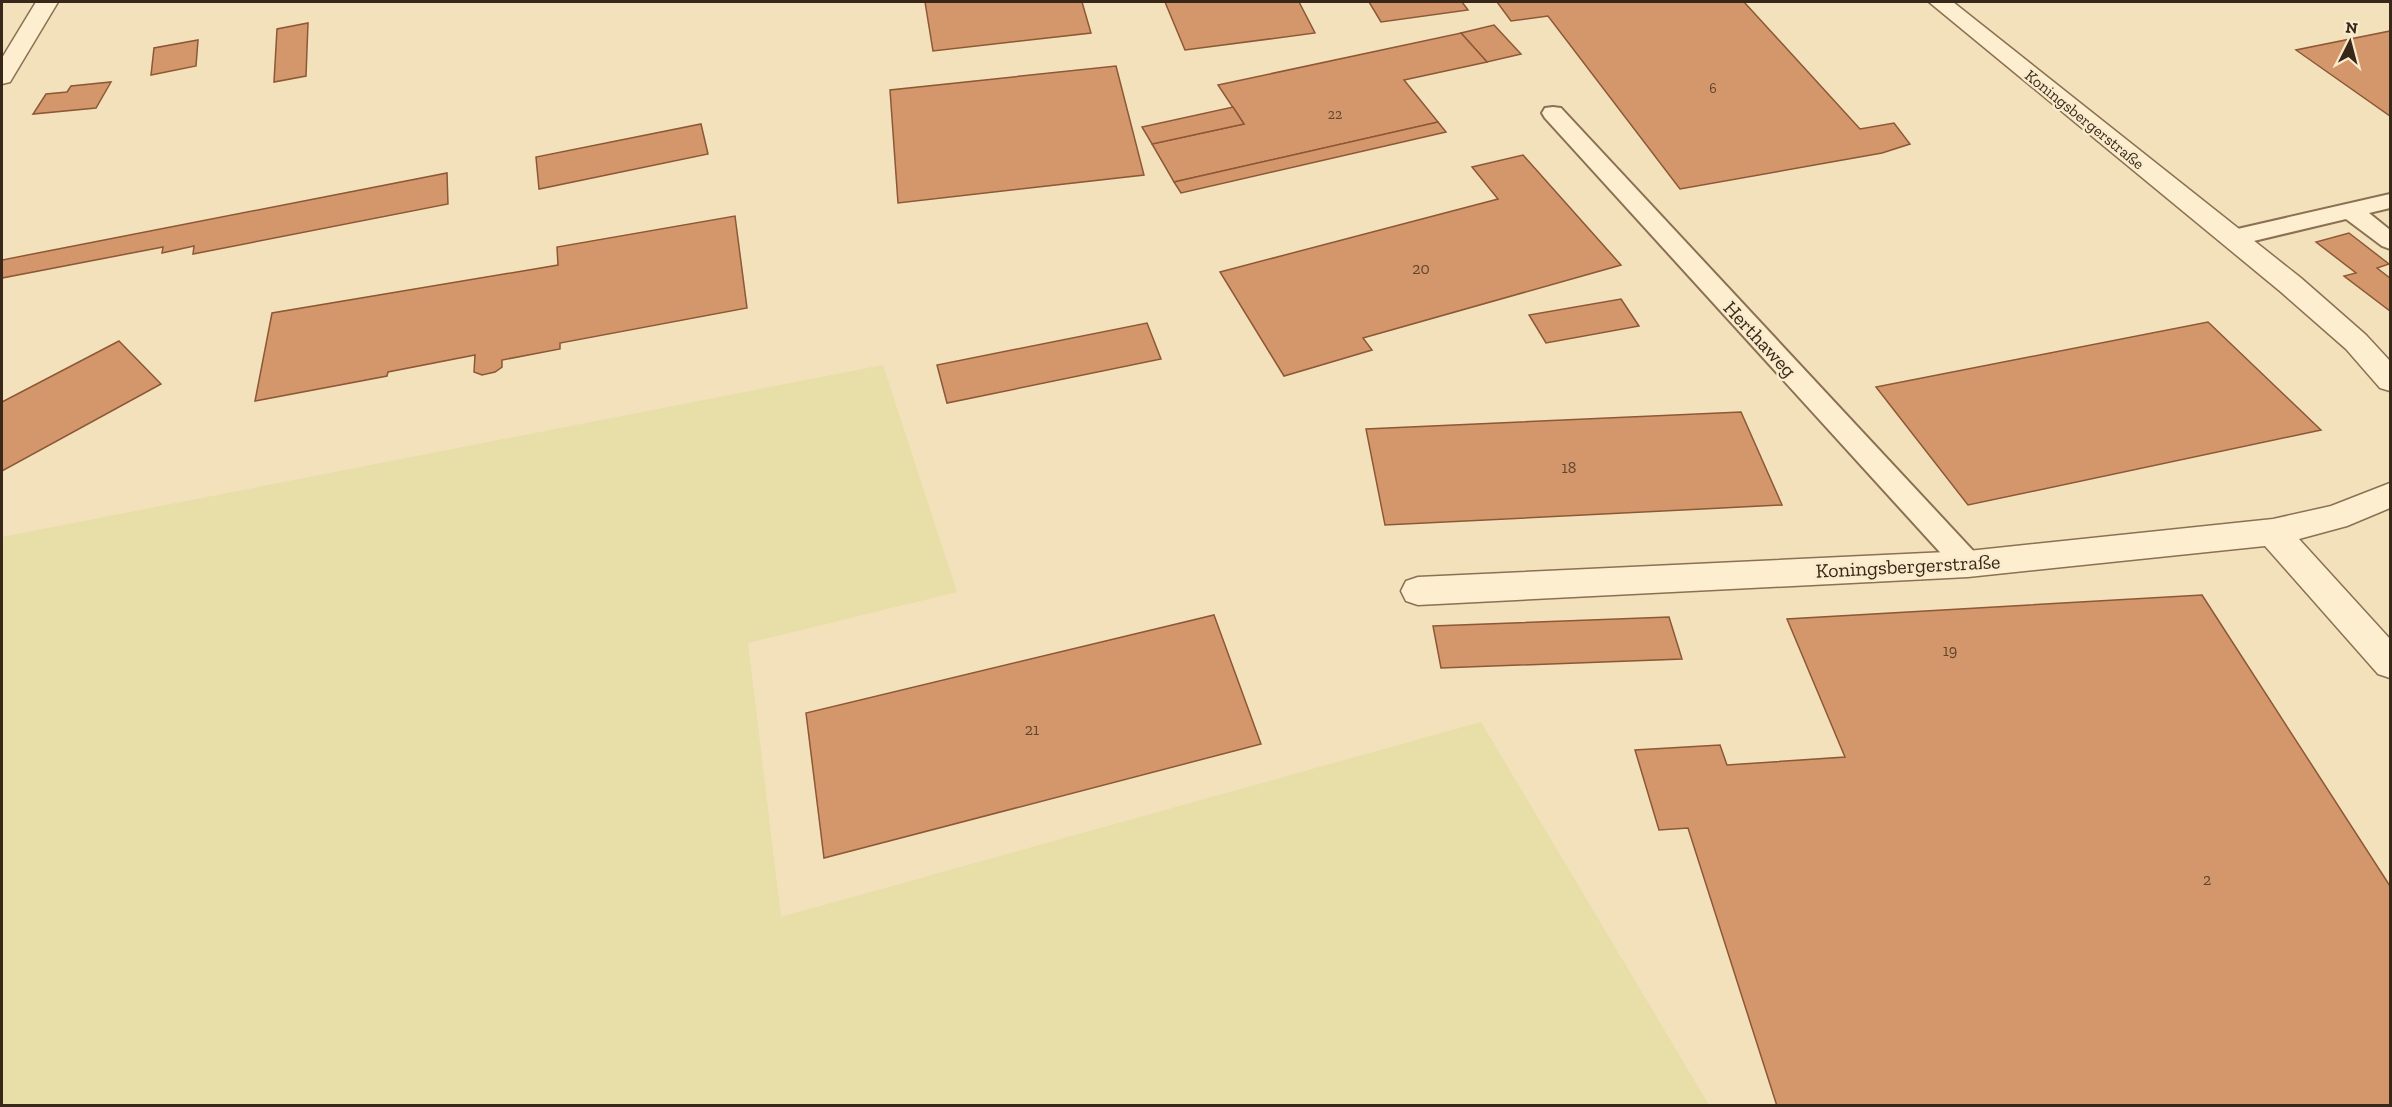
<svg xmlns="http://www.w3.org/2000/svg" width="2392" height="1107" viewBox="0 0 2392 1107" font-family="'Zilla Slab',serif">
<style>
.farmland{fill:#e8dea7}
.building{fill:#d4976c;stroke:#8c5836;stroke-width:1.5}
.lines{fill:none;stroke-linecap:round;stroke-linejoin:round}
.lane-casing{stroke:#8b7053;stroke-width:4}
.street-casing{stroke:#8b7053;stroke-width:3}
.lane{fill:#fceece;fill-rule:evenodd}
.street{fill:#fceece;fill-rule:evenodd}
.labels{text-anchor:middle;stroke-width:5;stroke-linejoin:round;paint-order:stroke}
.far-number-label{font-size:14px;fill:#5f442e}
.far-street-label{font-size:16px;fill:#38281a;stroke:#f9ebcb}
.number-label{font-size:16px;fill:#5f442e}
.street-label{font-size:20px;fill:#38281a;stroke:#f9ebcb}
</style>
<rect width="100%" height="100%" fill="#f2e1bb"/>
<polygon class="farmland" points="883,365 957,592 748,643 781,917 1481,722 1709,1105 2,1105 2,537"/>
<g class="building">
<polygon points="925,2 1082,2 1091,33 933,51"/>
<polygon points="1165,2 1299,2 1315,33 1185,50"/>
<polygon points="1369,2 1462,2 1468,10 1381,22"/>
<polygon points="1497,2 1744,2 1860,129 1894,123 1910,144 1882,153 1680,189 1548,16 1511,21"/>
<polygon points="308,23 306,76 274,82 277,29"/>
<polygon points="1494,25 1521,54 1487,62 1461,33"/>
<polygon points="2390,31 2390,116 2296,50"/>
<polygon points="1461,33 1487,62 1404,80 1438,122 1174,182 1152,144 1244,124 1218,85"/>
<polygon points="198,40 196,66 151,75 154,48"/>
<polygon points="1116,66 1144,175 898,203 890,90"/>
<polygon points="111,82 96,108 33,114 46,94 67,92 71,86"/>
<polygon points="1233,107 1244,124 1152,144 1142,127"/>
<polygon points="1438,122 1446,132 1181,193 1174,182"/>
<polygon points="701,124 708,154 539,189 536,157"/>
<polygon points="1523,155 1621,265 1363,338 1372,350 1284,376 1220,272 1498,199 1472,167"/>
<polygon points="447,173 448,204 193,254 194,246 162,253 163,247 2,278 2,260"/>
<polygon points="735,216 747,308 560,343 560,349 502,360 502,367 495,372 482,375 474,372 475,355 388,372 387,376 255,401 272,313 558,265 557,247"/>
<polygon points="2349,233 2389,264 2377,268 2390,278 2390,311 2344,276 2356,273 2316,242"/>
<polygon points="1621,299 1639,326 1546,343 1529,315"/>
<polygon points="2208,322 2321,430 1968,505 1876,387"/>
<polygon points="1147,323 1161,359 947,403 937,365"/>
<polygon points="119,341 161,384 2,471 2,402"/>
<polygon points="1741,412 1782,505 1385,525 1366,429"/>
<polygon points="2202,595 2390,886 2390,1106 1777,1106 1688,828 1659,830 1635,750 1720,745 1727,765 1845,757 1787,619"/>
<polygon points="1214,615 1261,744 824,858 806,713"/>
<polygon points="1669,617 1682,659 1441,668 1433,626"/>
</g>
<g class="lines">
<g class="lane-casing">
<g id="lane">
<polygon points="1553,107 1561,108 1978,556 1982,564 1978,572 1968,576 1958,572 1545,118 1542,113 1545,108"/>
<polygon points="2390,194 2390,208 2369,213 2390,230 2390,249 2382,246 2346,219 2233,246 2225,243 2221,238 2225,233 2233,230"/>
</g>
</g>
<g class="street-casing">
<g id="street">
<polygon points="36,2 58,2 10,82 2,84 2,58"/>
<polygon points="1929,2 1953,2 2301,278 2366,335 2390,361 2390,391 2380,388 2346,349 2281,292"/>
<polygon points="2390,483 2390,508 2347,526 2299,539 2390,639 2390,678 2378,674 2265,546 1968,577 1418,605 1406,601 1401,591 1406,581 1418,577 1968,551 2273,519 2331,506"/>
</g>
</g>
<use href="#lane" class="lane"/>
<use href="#street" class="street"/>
</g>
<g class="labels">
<g class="far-number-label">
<text x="1713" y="93">6</text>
<text x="1335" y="119">22</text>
</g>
<g class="far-street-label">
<text transform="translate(2085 119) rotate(39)" y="6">Koningsbergerstraße</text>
</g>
<g class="number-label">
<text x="1421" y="274">20</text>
<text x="1569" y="473">18</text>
<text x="1950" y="656">19</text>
<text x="1032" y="735">21</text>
<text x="2207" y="885">2</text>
</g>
<g class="street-label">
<text transform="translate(1760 339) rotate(47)" y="7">Herthaweg</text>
<text transform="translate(1908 566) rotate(-3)" y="7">Koningsbergerstraße</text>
</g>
</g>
<rect width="2392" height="1107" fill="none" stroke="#38281a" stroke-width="6"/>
<g transform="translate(2350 42) rotate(6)" stroke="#f9ebcb" stroke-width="4.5" paint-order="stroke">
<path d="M0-4.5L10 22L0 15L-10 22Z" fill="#38281a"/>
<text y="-9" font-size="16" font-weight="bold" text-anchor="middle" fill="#38281a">N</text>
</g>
</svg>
